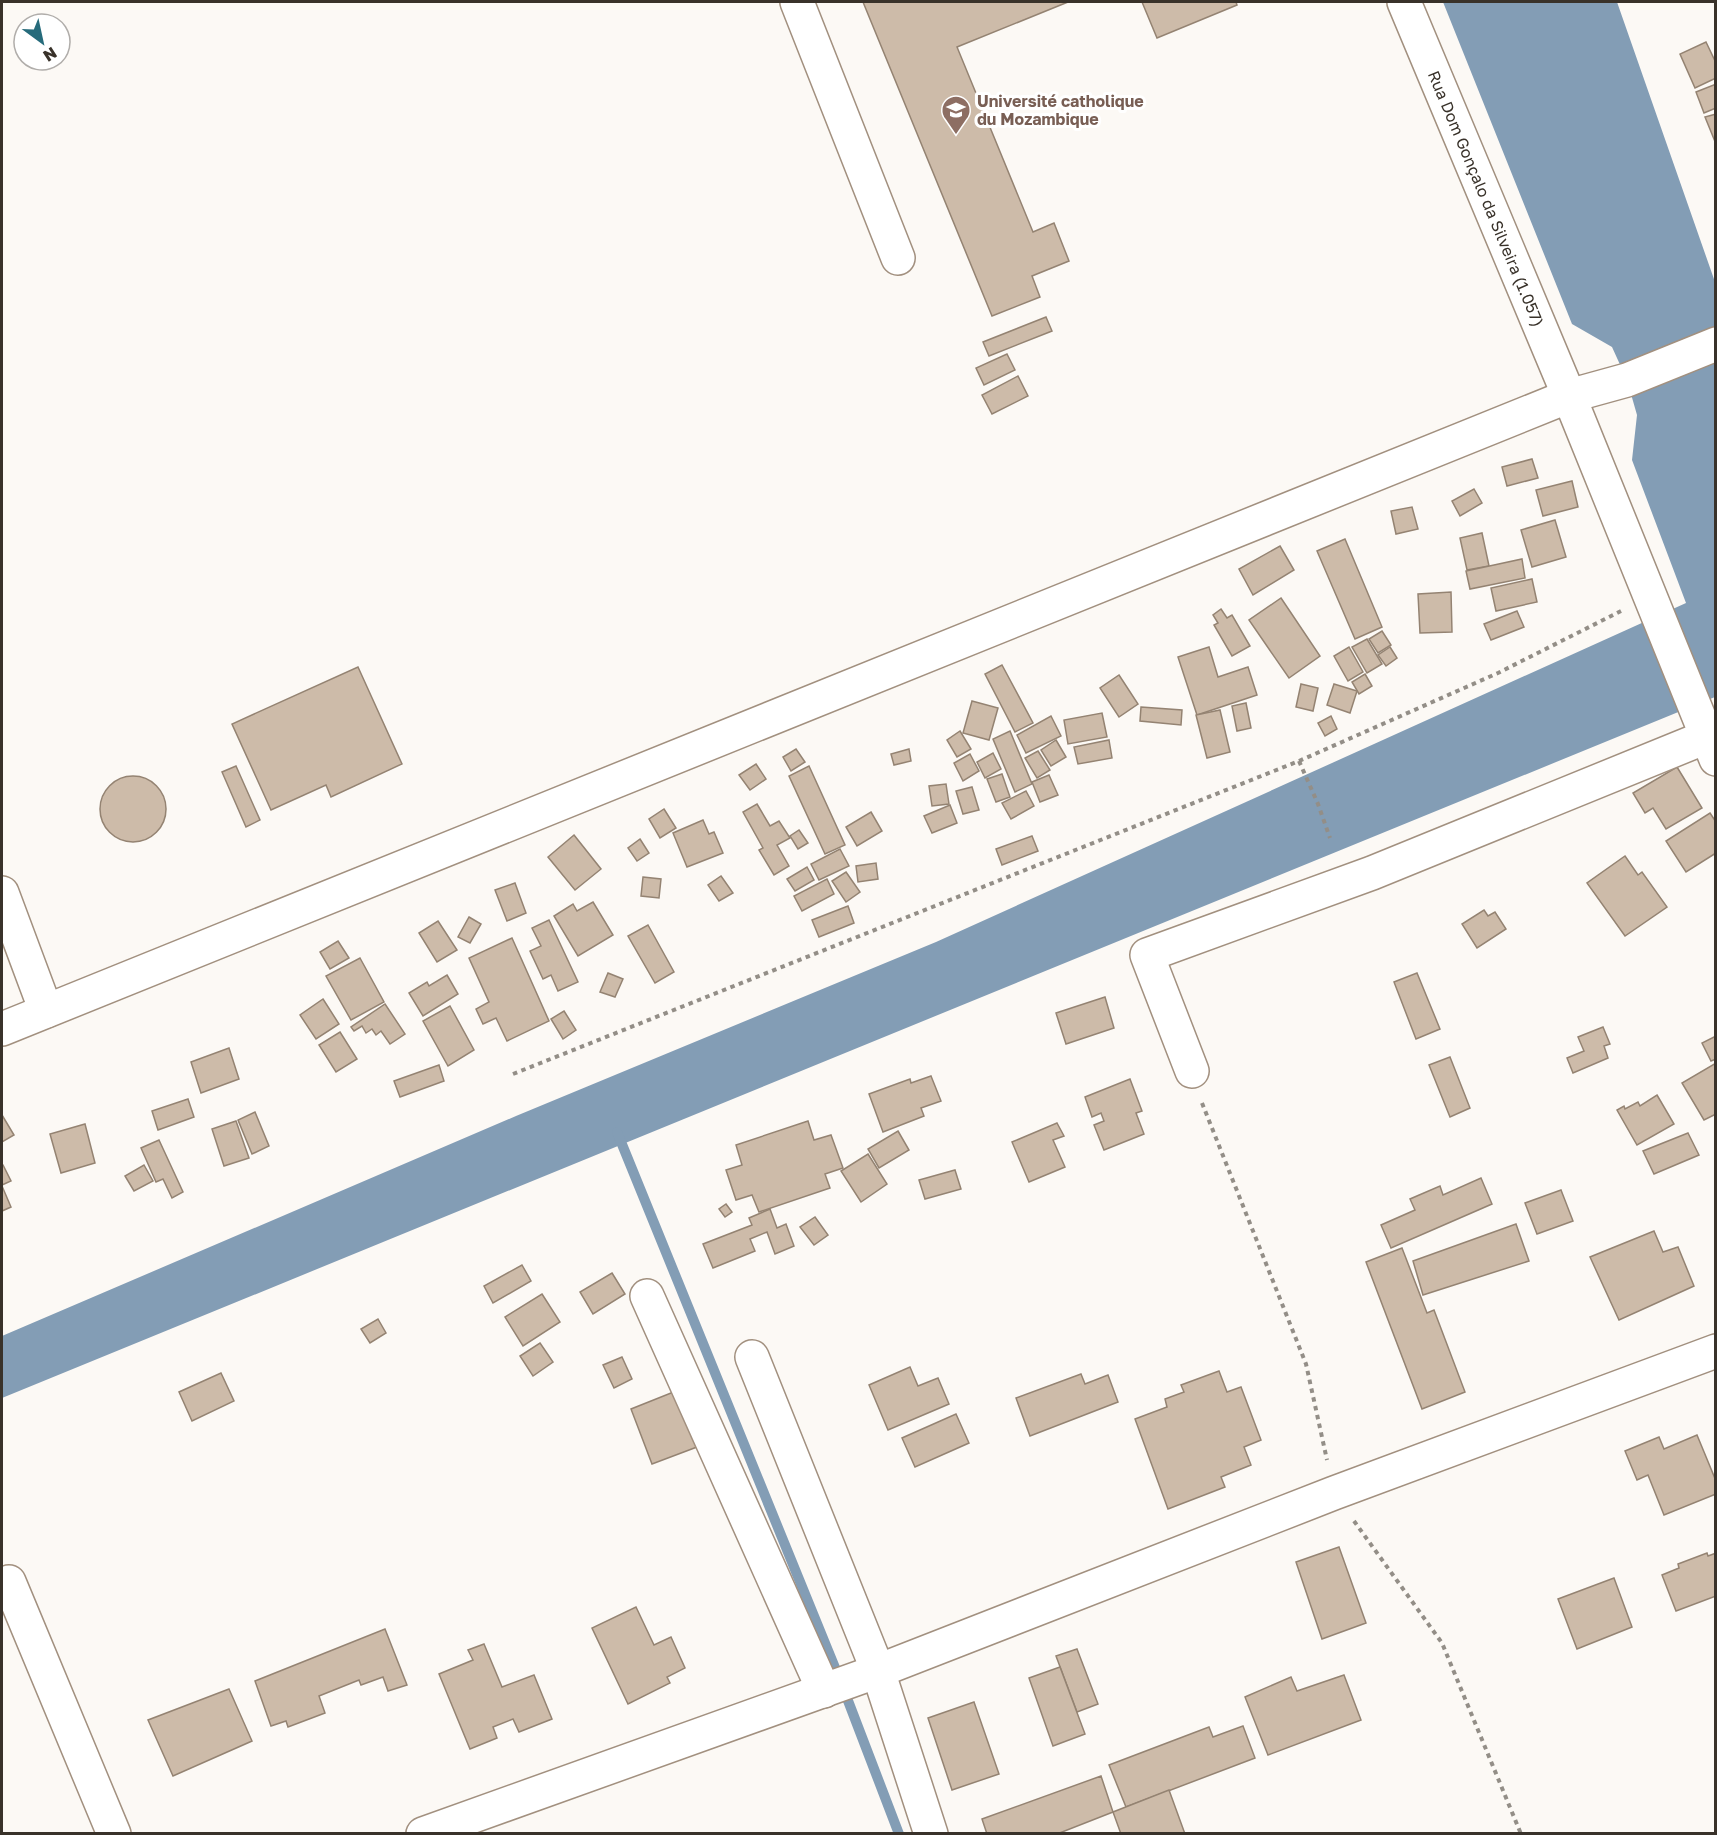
<svg xmlns="http://www.w3.org/2000/svg" width="1717" height="1835" viewBox="0 0 1717 1835" font-family="'Golos Text',sans-serif">
<style>
.water{fill:#839db5}
.lines{fill:none;stroke-linecap:round;stroke-linejoin:round}
.stream{stroke:#839db5;stroke-width:10}
.building{fill:#cdbba9;stroke:#948372;stroke-width:1.5}
.minor-casing{stroke:#a2907f;stroke-width:36}
.path{stroke:#938e87;stroke-width:4;stroke-dasharray:4.5 4.5;stroke-linecap:butt}
.minor{stroke:#fff;stroke-width:33}
.labels{text-anchor:middle;stroke-width:6;stroke-linejoin:round;paint-order:stroke}
.education-label{font-size:16px;font-weight:bold;fill:#785e54;stroke:#fff;text-anchor:start}
.street-label{font-size:16px;fill:#39322a;stroke:#fff}
</style>
<rect width="100%" height="100%" fill="#fcf9f5"/>
<polygon class="water" points="1443,2 1617,2 1715,282 1715,697 2,1398 2,1336 516,1116 936,942 1686,603 1632,460 1637,415 1627,380 1612,347 1572,324"/>
<g class="lines">
<polyline class="stream" points="617,1132 842,1685 899,1834"/>
</g>
<g class="building">
<polygon points="863,2 1068,2 957,47 1033,232 1054,223 1069,261 1032,276 1040,297 992,316"/>
<polygon points="1142,2 1236,2 1237,5 1157,38"/>
<polygon points="1706,42 1716,63 1716,78 1695,88 1680,54"/>
<polygon points="1716,84 1716,108 1704,113 1696,92"/>
<polygon points="1716,114 1716,144 1705,117"/>
<polygon points="1046,317 1052,331 989,356 983,342"/>
<polygon points="1007,354 1015,370 984,385 976,368"/>
<polygon points="1018,376 1028,396 992,414 982,395"/>
<polygon points="1532,459 1538,478 1507,486 1502,467"/>
<polygon points="1572,481 1578,507 1543,516 1536,490"/>
<polygon points="1474,489 1482,503 1460,516 1452,501"/>
<polygon points="1412,507 1418,529 1396,534 1391,511"/>
<polygon points="1555,520 1566,557 1532,567 1521,530"/>
<polygon points="1482,533 1489,566 1467,570 1460,538"/>
<polygon points="1345,539 1382,627 1355,639 1317,551"/>
<polygon points="1280,546 1294,570 1253,595 1239,569"/>
<polygon points="1522,559 1525,578 1470,589 1466,571"/>
<polygon points="1532,579 1537,602 1496,611 1491,588"/>
<polygon points="1451,592 1452,632 1420,633 1418,594"/>
<polygon points="1281,598 1320,656 1289,678 1249,620"/>
<polygon points="1221,609 1227,618 1232,615 1250,646 1232,656 1214,625 1218,623 1213,615"/>
<polygon points="1517,611 1524,627 1491,640 1484,624"/>
<polygon points="1382,631 1391,645 1378,653 1369,639"/>
<polygon points="1367,639 1382,664 1367,673 1352,647"/>
<polygon points="1209,647 1218,677 1248,667 1257,695 1197,715 1178,657"/>
<polygon points="1349,647 1363,672 1348,681 1334,656"/>
<polygon points="1390,647 1397,658 1386,666 1378,655"/>
<polygon points="1002,665 1033,723 1015,732 985,674"/>
<polygon points="358,667 402,764 331,797 326,785 271,810 232,724"/>
<polygon points="1365,674 1372,686 1359,694 1352,682"/>
<polygon points="1119,675 1138,704 1119,717 1100,688"/>
<polygon points="1301,684 1318,688 1313,711 1296,707"/>
<polygon points="1334,684 1357,691 1350,713 1327,705"/>
<polygon points="972,701 998,708 989,740 963,733"/>
<polygon points="1246,703 1251,728 1237,731 1232,706"/>
<polygon points="1141,707 1182,710 1181,725 1140,721"/>
<polygon points="1220,710 1230,752 1207,758 1196,715"/>
<polygon points="1102,713 1107,737 1068,744 1064,720"/>
<polygon points="1051,716 1061,736 1026,753 1017,735"/>
<polygon points="1331,716 1337,729 1325,736 1318,723"/>
<polygon points="960,731 971,749 957,757 947,740"/>
<polygon points="1010,731 1032,784 1015,792 993,739"/>
<polygon points="1056,740 1066,757 1051,766 1041,750"/>
<polygon points="1109,740 1112,758 1078,764 1074,747"/>
<polygon points="796,749 805,762 791,771 783,757"/>
<polygon points="909,749 911,761 894,765 891,754"/>
<polygon points="1038,751 1050,770 1037,778 1025,758"/>
<polygon points="993,753 1001,769 985,778 977,762"/>
<polygon points="970,754 979,771 963,781 954,763"/>
<polygon points="756,764 766,779 750,790 739,775"/>
<polygon points="236,766 260,820 246,827 222,772"/>
<polygon points="809,766 845,845 825,854 789,776"/>
<polygon points="1677,767 1702,808 1666,829 1653,808 1645,813 1633,793"/>
<polygon points="1002,774 1010,797 996,802 987,779"/>
<polygon points="1049,775 1058,795 1040,802 1032,782"/>
<circle cx="133" cy="809" r="33"/>
<polygon points="946,784 949,804 932,806 929,786"/>
<polygon points="972,787 979,810 963,814 956,791"/>
<polygon points="1026,791 1034,806 1011,819 1002,803"/>
<polygon points="757,804 770,826 779,821 790,838 777,845 789,866 774,875 759,850 763,848 743,812"/>
<polygon points="950,805 957,823 932,833 924,816"/>
<polygon points="664,809 676,828 660,838 649,819"/>
<polygon points="871,812 882,831 857,846 846,827"/>
<polygon points="1710,813 1716,822 1716,853 1686,872 1666,841"/>
<polygon points="703,820 709,834 714,832 723,853 687,867 673,833"/>
<polygon points="799,830 808,843 798,849 790,836"/>
<polygon points="574,835 601,869 575,890 548,857"/>
<polygon points="1032,836 1038,851 1002,865 996,849"/>
<polygon points="640,839 649,853 637,861 628,848"/>
<polygon points="840,849 849,866 819,880 811,864"/>
<polygon points="1625,856 1638,875 1642,872 1667,907 1625,936 1587,883"/>
<polygon points="876,863 878,879 858,882 856,866"/>
<polygon points="807,867 814,880 795,891 787,879"/>
<polygon points="846,872 860,892 846,902 832,881"/>
<polygon points="721,876 733,893 719,901 708,885"/>
<polygon points="643,877 661,879 659,898 641,896"/>
<polygon points="827,879 834,894 802,911 794,896"/>
<polygon points="515,883 526,913 507,921 495,890"/>
<polygon points="593,902 613,935 578,956 554,916 573,904 577,911"/>
<polygon points="848,906 854,923 819,937 812,920"/>
<polygon points="1484,910 1488,916 1495,912 1506,929 1477,948 1462,924"/>
<polygon points="469,917 481,924 470,943 458,937"/>
<polygon points="549,920 578,982 558,991 551,975 543,979 530,951 541,946 532,928"/>
<polygon points="438,921 457,950 437,962 419,933"/>
<polygon points="648,925 674,972 655,983 628,936"/>
<polygon points="512,938 549,1021 507,1041 496,1018 483,1024 476,1009 489,1002 469,958"/>
<polygon points="338,941 349,958 330,969 320,952"/>
<polygon points="360,958 384,1002 351,1020 326,976"/>
<polygon points="608,973 623,979 615,997 600,992"/>
<polygon points="1417,973 1440,1029 1416,1039 1394,982"/>
<polygon points="447,975 458,994 423,1016 409,993 427,982 429,986"/>
<polygon points="1105,997 1114,1028 1066,1044 1056,1013"/>
<polygon points="323,999 339,1024 316,1039 300,1015"/>
<polygon points="385,1004 405,1034 390,1044 381,1031 376,1035 372,1029 366,1033 362,1026 354,1031 351,1027"/>
<polygon points="450,1006 474,1050 448,1066 423,1021"/>
<polygon points="564,1011 576,1030 563,1039 551,1019"/>
<polygon points="1603,1027 1610,1044 1604,1046 1608,1058 1573,1073 1567,1058 1584,1051 1578,1037"/>
<polygon points="340,1032 357,1059 336,1072 319,1045"/>
<polygon points="1716,1036 1716,1059 1711,1061 1702,1043"/>
<polygon points="229,1048 239,1079 201,1093 191,1062"/>
<polygon points="1450,1057 1470,1108 1450,1117 1429,1065"/>
<polygon points="1716,1063 1716,1114 1704,1120 1682,1083"/>
<polygon points="439,1065 444,1081 400,1097 394,1081"/>
<polygon points="931,1076 941,1101 921,1108 924,1116 883,1132 869,1094 910,1079 911,1083"/>
<polygon points="1130,1079 1142,1111 1136,1113 1144,1134 1104,1150 1094,1125 1104,1121 1101,1113 1092,1117 1085,1097"/>
<polygon points="1657,1095 1674,1124 1637,1145 1617,1110 1624,1106 1625,1109 1638,1102 1640,1106"/>
<polygon points="188,1099 194,1117 158,1130 152,1111"/>
<polygon points="255,1112 269,1146 252,1154 238,1120"/>
<polygon points="2,1115 14,1135 2,1142"/>
<polygon points="236,1121 249,1158 224,1166 212,1129"/>
<polygon points="808,1121 814,1140 831,1135 843,1168 825,1174 830,1188 759,1212 752,1195 736,1200 726,1170 742,1165 736,1145"/>
<polygon points="1057,1123 1064,1136 1053,1140 1065,1167 1029,1182 1012,1142"/>
<polygon points="85,1124 95,1163 61,1173 50,1134"/>
<polygon points="898,1131 909,1150 879,1168 868,1149"/>
<polygon points="1688,1133 1699,1155 1654,1174 1643,1151"/>
<polygon points="159,1140 183,1192 172,1198 163,1179 156,1182 141,1148"/>
<polygon points="868,1154 887,1184 861,1202 841,1171"/>
<polygon points="2,1165 3,1165 11,1181 2,1185"/>
<polygon points="144,1165 153,1181 134,1191 125,1176"/>
<polygon points="955,1170 961,1189 925,1199 919,1180"/>
<polygon points="1481,1178 1492,1204 1391,1248 1381,1225 1415,1210 1410,1199 1440,1186 1443,1195"/>
<polygon points="2,1186 11,1207 2,1211"/>
<polygon points="1561,1190 1573,1221 1537,1234 1525,1203"/>
<polygon points="726,1204 732,1212 725,1217 719,1209"/>
<polygon points="770,1209 777,1228 786,1224 794,1246 775,1254 767,1232 750,1239 755,1251 713,1268 703,1244 752,1225 749,1218"/>
<polygon points="815,1217 828,1235 814,1245 800,1227"/>
<polygon points="1516,1224 1529,1261 1423,1295 1413,1261"/>
<polygon points="1654,1231 1663,1252 1678,1247 1694,1286 1619,1320 1590,1257"/>
<polygon points="1402,1248 1427,1313 1434,1310 1465,1392 1422,1409 1366,1262"/>
<polygon points="522,1265 531,1281 493,1303 484,1286"/>
<polygon points="612,1273 625,1294 593,1314 580,1292"/>
<polygon points="542,1294 560,1322 523,1346 505,1317"/>
<polygon points="378,1319 386,1333 370,1343 361,1329"/>
<polygon points="540,1343 553,1362 533,1376 520,1356"/>
<polygon points="622,1357 632,1379 614,1388 603,1365"/>
<polygon points="910,1367 918,1386 938,1378 949,1404 888,1430 869,1385"/>
<polygon points="1219,1371 1227,1392 1241,1387 1261,1440 1244,1447 1251,1465 1221,1477 1225,1487 1168,1509 1135,1419 1167,1407 1165,1399 1184,1392 1181,1385"/>
<polygon points="221,1373 234,1401 192,1421 179,1392"/>
<polygon points="1081,1374 1085,1384 1108,1375 1118,1402 1030,1436 1016,1398"/>
<polygon points="676,1391 697,1447 652,1464 631,1409"/>
<polygon points="956,1414 969,1443 915,1467 902,1438"/>
<polygon points="1697,1435 1716,1481 1716,1494 1664,1515 1648,1475 1637,1480 1625,1451 1659,1437 1664,1449"/>
<polygon points="1339,1547 1366,1623 1322,1639 1296,1562"/>
<polygon points="1707,1553 1708,1556 1716,1553 1716,1596 1676,1611 1662,1575 1679,1568 1678,1564"/>
<polygon points="1614,1578 1632,1627 1577,1649 1558,1599"/>
<polygon points="636,1607 654,1645 671,1637 685,1668 667,1677 670,1683 628,1704 592,1628"/>
<polygon points="385,1629 407,1685 388,1691 383,1677 361,1685 359,1680 319,1696 325,1713 288,1727 286,1721 271,1726 255,1681"/>
<polygon points="484,1644 502,1687 534,1675 552,1719 519,1732 513,1719 493,1727 497,1738 470,1749 439,1674 473,1660 468,1650"/>
<polygon points="1077,1649 1098,1704 1077,1712 1056,1656"/>
<polygon points="1060,1667 1085,1734 1053,1746 1029,1678"/>
<polygon points="1344,1675 1361,1720 1268,1755 1245,1697 1291,1677 1297,1691"/>
<polygon points="229,1689 252,1741 173,1776 148,1720"/>
<polygon points="974,1702 999,1774 952,1790 928,1718"/>
<polygon points="1243,1726 1255,1758 1126,1807 1109,1765 1209,1727 1213,1737"/>
<polygon points="1101,1776 1113,1812 1057,1834 987,1834 982,1819"/>
<polygon points="1169,1790 1185,1834 1121,1834 1113,1812"/>
</g>
<g class="lines">
<g class="minor-casing">
<g id="minor">
<polyline points="797,2 898,258"/>
<path id="s1" d="M1404,2L1569,396L1716,759"/>
<polyline points="2,893 46,1011"/>
<polyline points="2,1029 1569,396 1627,380 1716,344"/>
<polyline points="1192,1071 1147,955 1372,873 1706,737"/>
<polyline points="647,1296 824,1691"/>
<polyline points="752,1357 878,1671 931,1834"/>
<polyline points="9,1582 114,1834"/>
<polyline points="423,1834 878,1671 1334,1493 1716,1351"/>
</g>
</g>
<g class="path">
<polyline points="1299,761 1318,804 1330,838"/>
<polyline points="513,1074 1299,761 1498,673 1621,611"/>
<polyline points="1202,1103 1306,1364 1327,1460"/>
<polyline points="1354,1521 1442,1643 1521,1834"/>
</g>
<use href="#minor" class="minor"/>
</g>
<defs>
<g id="university-pin" transform="scale(1.5)"><path d="M0 17L-7.5 6A9.5 9.5 0 1 1 7.5 6Z" fill="#8d6e63" stroke="#fff"/><path d="M0-5L7-2L0 1L-7-2ZM-4 1L0 2.5L4 1V4Q0 6-4 4Z" fill="#fff"/></g>
</defs>
<g fill-rule="evenodd">
<use href="#university-pin" x="956" y="110"/>
</g>
<g class="labels">
<g class="education-label">
<text x="977" y="107">Université catholique<tspan x="977" dy="18">du Mozambique</tspan></text>
</g>
<g class="street-label">
<text dy="6" stroke="none"><textPath href="#s1" startOffset="213">Rua Dom Gonçalo da Silveira (1.057)</textPath></text>
</g>
</g>
<rect width="1717" height="1835" fill="none" stroke="#39322a" stroke-width="6"/>
<g transform="translate(42 42) rotate(147)"><circle r="28" fill="#ffffff" stroke="#b0adaa" stroke-width="1.5"/>
<path d="M0-4.5L10 22L0 15L-10 22Z" fill="#266b7b"/>
<text y="-9" font-size="16" font-weight="bold" text-anchor="middle" fill="#39322a">N</text>
</g>
</svg>
